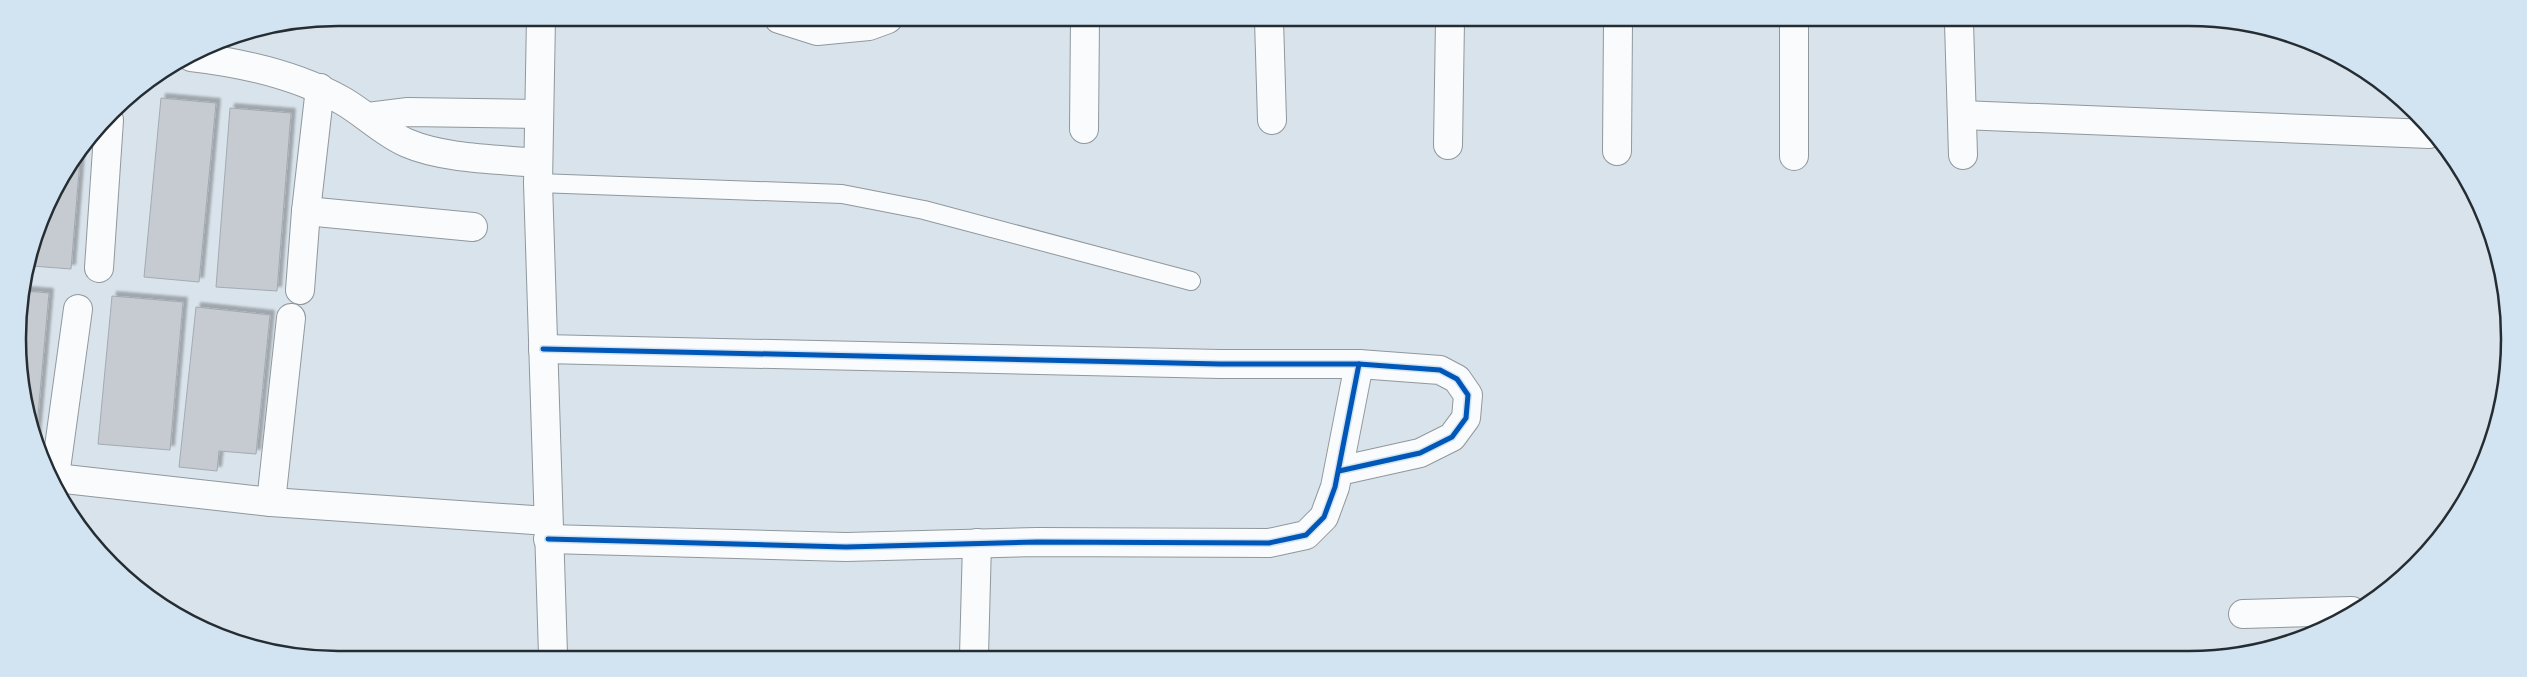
<svg xmlns="http://www.w3.org/2000/svg" width="2527" height="677" viewBox="0 0 2527 677" font-family="'IBM Plex Sans',sans-serif">
<style>
.building{fill:#c5cbd1;stroke:#a5aab2;filter:url(#shadow)}
.lines{fill:none;stroke-linecap:round;stroke-linejoin:round}
.lane-casing{stroke:#90989d;stroke-width:20}
.street-casing{stroke:#90989d;stroke-width:30}
.lane{stroke:#f9fbfc;stroke-width:18}
.street{stroke:#f9fbfc;stroke-width:28}
.cycleway-casing{stroke:#d2e4f2;stroke-width:8}
.cycleway{stroke:#0057b8;stroke-width:5}
.rim{fill:none;stroke:#262d32;stroke-width:2.5}
</style>
<defs>
<filter id="shadow"><feDropShadow dx="4.5" dy="-4.5" stdDeviation="1" flood-color="#0004"/></filter>
</defs>
<rect width="100%" height="100%" fill="#d9e3eb"/>
<g class="building">
<polygon points="161,98 216,103 199,282 144,277"/>
<polygon points="230,108 291,113 277,291 216,287"/>
<polygon points="80,159 71,269 32,266 51,196"/>
<polygon points="25,291 49,293 36,437 29,422 18,317"/>
<polygon points="112,296 183,302 170,450 98,444"/>
<polygon points="196,307 270,315 256,454 219,451 217,471 179,467"/>
</g>
<g class="lines">
<g class="lane-casing">
<polyline id="lane" points="538,183 842,194 924,210 1191,281"/>
</g>
<g class="street-casing">
<g id="street">
<polyline points="541,18 538,183 553,654"/>
<polyline points="779,19 817,31 869,26 888,19"/>
<polyline points="1269,20 1272,120"/>
<polyline points="1959,23 1963,155"/>
<path d="M191,57C244,63 297,75 343,101C364,113 385,134 407,143C444,159 498,159 538,163"/>
<polyline points="1962,115 2429,134"/>
<polyline points="368,117 408,112 538,114"/>
<polyline points="1084,129 1085,20"/>
<polyline points="1448,145 1450,21"/>
<polyline points="1617,151 1618,22"/>
<polyline points="1794,156 1794,22"/>
<polyline points="306,211 473,227"/>
<polyline points="99,268 109,120"/>
<polyline points="300,290 306,211 320,88"/>
<polyline points="543,349 1220,364 1359,364 1440,370 1457,379 1468,395 1466,418 1452,437 1420,453 1339,471"/>
<polyline points="55,476 78,309"/>
<polyline points="56,478 271,502 547,521"/>
<polyline points="271,502 291,318"/>
<polyline points="548,539 846,547 1037,542 1269,543 1306,535 1324,517 1335,487 1359,364"/>
<polyline points="2243,614 2352,611"/>
<polyline points="974,655 977,543"/>
</g>
</g>
<use href="#lane" class="lane"/>
<use href="#street" class="street"/>
<g class="cycleway-casing">
<g id="cycleway">
<polyline points="543,349 1220,364 1359,364 1440,370 1457,379 1468,395 1466,418 1452,437 1420,453 1339,471"/>
<polyline points="548,539 846,547 1037,542 1269,543 1306,535 1324,517 1335,487 1359,364"/>
</g>
</g>
<use href="#cycleway" class="cycleway"/>
</g>
<path d="M0 0H2527V677H0ZM338 26H2189A312 312 0 0 1 2501 338V339A312 312 0 0 1 2189 651H338A312 312 0 0 1 26 339V338A312 312 0 0 1 338 26Z" fill="#d2e4f2" fill-rule="evenodd"/>
<path class="rim" d="M338 26H2189A312 312 0 0 1 2501 338V339A312 312 0 0 1 2189 651H338A312 312 0 0 1 26 339V338A312 312 0 0 1 338 26Z"/>
</svg>
